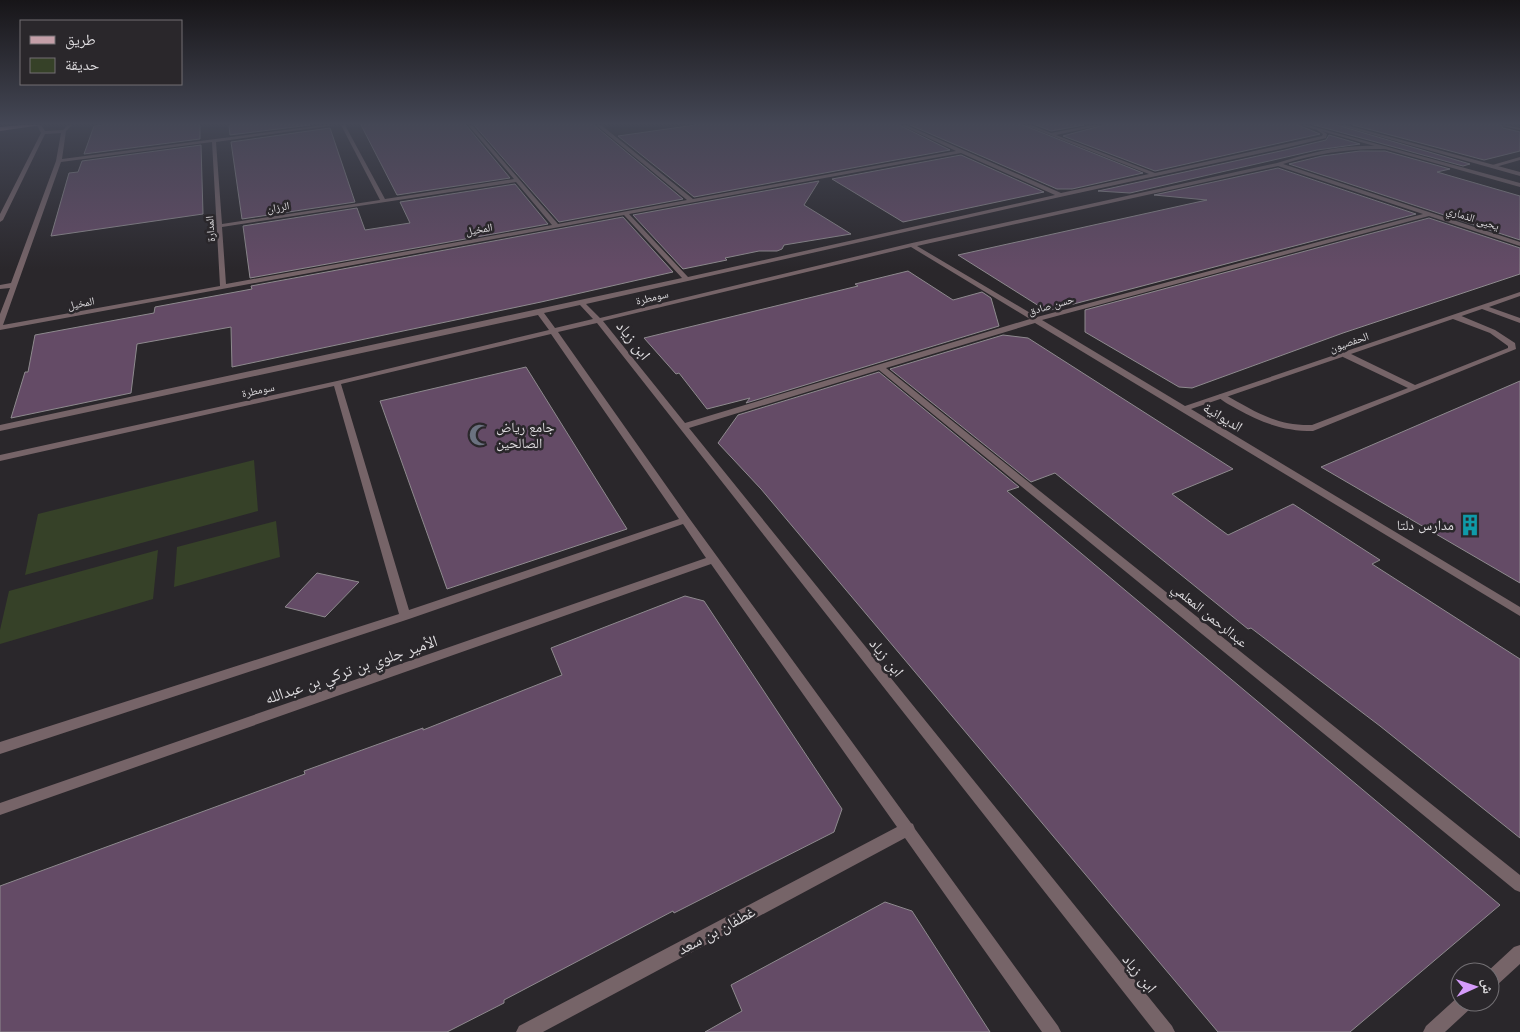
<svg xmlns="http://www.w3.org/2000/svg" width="1520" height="1032" viewBox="0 0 1520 1032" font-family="Arial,'Noto Naskh Arabic',sans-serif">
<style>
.green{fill:#364128}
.building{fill:#644b66;stroke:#8e8a8e}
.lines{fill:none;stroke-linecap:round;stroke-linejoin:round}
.service{fill:#766468;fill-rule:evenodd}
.minor{fill:#766468;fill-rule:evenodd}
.tertiary{fill:#766468;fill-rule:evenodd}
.primary{fill:#c49fa8;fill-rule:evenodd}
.labels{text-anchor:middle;stroke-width:5;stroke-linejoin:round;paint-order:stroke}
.far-street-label{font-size:11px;fill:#dddbde;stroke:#2a272b}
.street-label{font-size:14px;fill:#dddbde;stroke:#2a272b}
.poi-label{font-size:14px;fill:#dddbde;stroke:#2a272b;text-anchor:start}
.near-street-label{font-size:16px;fill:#dddbde;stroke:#2a272b}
</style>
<rect width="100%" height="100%" fill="#2a272b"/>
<g class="green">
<polygon points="254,460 258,511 25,575 38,514"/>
<polygon points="276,521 280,557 174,587 177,547"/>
<polygon points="158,550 153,599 0,644 0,630 9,591"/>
</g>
<g class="building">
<polygon points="104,125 200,125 200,139 84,154 94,126"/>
<polygon points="229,125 310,125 230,135"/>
<polygon points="361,125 466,125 510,178 397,195"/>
<polygon points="474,125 594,125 683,199 559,222"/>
<polygon points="695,125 899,125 950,150 694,197 618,136"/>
<polygon points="910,125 1023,125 1143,173 1072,189 1057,189"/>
<polygon points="1036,125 1084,125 1051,131"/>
<polygon points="1104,125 1298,125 1320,134 1155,171 1063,136"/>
<polygon points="1314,125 1337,125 1470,164 1463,166"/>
<polygon points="1353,125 1501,125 1503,128 1520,132 1520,151 1484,160"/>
<polygon points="330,128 355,202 242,219 231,142"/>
<polygon points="1329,135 1360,144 1317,150 1130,193 1098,191 1285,150 1326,140"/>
<polygon points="201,145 203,214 51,236 69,173 78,172 82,161"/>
<polygon points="1360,151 1385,151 1450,169 1437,172 1520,196 1520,240 1289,164 1322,156"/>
<polygon points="961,155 1044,192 903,222 832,179"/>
<polygon points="1278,168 1416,214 1047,311 958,255 1207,200 1154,195"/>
<polygon points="819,181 804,205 851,234 784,245 782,249 777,251 759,251 725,258 727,260 683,269 633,215"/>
<polygon points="515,184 548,224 250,278 243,226 357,208 365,230 410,223 400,202"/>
<polygon points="623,217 673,272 541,302 232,367 231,327 137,344 131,393 11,418 25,372 28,372 35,335 154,313 155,307 252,289 251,286"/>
<polygon points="1429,218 1520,248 1520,274 1343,333 1192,388 1179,387 1085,332 1085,310"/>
<polygon points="908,271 953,300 982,292 991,298 999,326 746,403 750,398 707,409 679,373 676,374 644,338 858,286 855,284"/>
<polygon points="1003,335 1028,338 1233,469 1172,494 1228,535 1293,504 1380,560 1372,564 1520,659 1520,838 1380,726 1251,628 1248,629 1055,473 1031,482 890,369"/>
<polygon points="526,367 627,529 447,589 380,401"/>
<polygon points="879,372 1019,487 1007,491 1500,905 1350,1032 1218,1032 761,489 718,443 738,415"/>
<polygon points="1520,381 1520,583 1321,467"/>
<polygon points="317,573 359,582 325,617 285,607"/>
<polygon points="685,596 704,601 842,809 834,832 674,913 673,911 504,1000 504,1003 447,1032 0,1032 0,886 305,774 304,771 423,728 423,730 562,675 551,648"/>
<polygon points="885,902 912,911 990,1032 705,1032 742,1011 731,985"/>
</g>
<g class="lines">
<path class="service" d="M1453,315H1459L1495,330L1515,343L1516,349L1313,431C1284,431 1262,423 1237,409C1230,405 1222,401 1217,396L1221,394H1224C1254,411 1276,426 1312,425L1408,388L1343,357V353H1349L1415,385L1508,348V346L1490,333L1453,319Z"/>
<g class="minor">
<path d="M37,125H41L45,131L63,130L68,125H72L66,131L62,159L324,125H335L216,142L222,224L380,200L341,125H345L385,199L514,179L468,125H472L558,224L687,200L596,125H601L693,199L956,151L901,125H906L1061,193L1149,174L1025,125H1031L1051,133L1093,125H1102L1056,135L1155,173L1322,136L1323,134L1317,130L1319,129L1327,134L1326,138L1285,148L1060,197L586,304L600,318L912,243L1277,163C1312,152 1351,142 1388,147L1386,149C1351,148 1317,153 1283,164L1520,242V246L1429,216L1042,320L1185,406L1520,292V296L1489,307L1520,318V323L1482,309L1191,409L1520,607V616L1035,323L886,368L1520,875V892L1515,890L879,370L689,428L1172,1026L1175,1032H1155L597,323L558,332L689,518L911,823L913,824L915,829L1058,1026L1061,1032H1042L905,838L543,1032H516L519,1026L897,827L711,564L0,815V803L706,558L683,524L409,619L0,754V742L399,614L334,386L0,461V455L337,381L549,330L538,315L0,431V425L682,278L624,215L0,330V314L10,288L0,289V285L11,283L56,161L61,133L45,134L3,220L0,222V214L41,133ZM212,142L220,286L3,325L61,162ZM961,153L1055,195L688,277L629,214ZM1278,166L1423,214L1037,317L917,246ZM516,182L552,225L226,284L222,227ZM911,247L1030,319L685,423L603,321ZM580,305L593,319L555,328L544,313ZM551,334L679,519L409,610L341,384Z"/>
<polygon points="1503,125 1520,128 1520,130 1503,126"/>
<polygon points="1520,157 1520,160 1492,168 1489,166"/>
<polygon points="1520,945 1520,964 1496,986 1490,988 1490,972 1487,972 1514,947"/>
<polygon points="1459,996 1460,1002 1473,1002 1471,1008 1445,1032 1423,1032 1426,1026"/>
</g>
<g class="tertiary">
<polygon points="1300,125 1307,125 1520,183 1520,187"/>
<polygon points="1339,125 1346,125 1520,172 1520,176"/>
</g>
<polygon class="primary" points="23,125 41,125 0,131 0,127"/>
</g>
<linearGradient id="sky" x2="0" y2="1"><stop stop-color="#171518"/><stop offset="0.46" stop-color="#444755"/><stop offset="1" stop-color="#444755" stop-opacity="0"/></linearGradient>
<rect width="1520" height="269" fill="url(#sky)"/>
<defs>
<g id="mosque-bare" transform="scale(1.725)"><path d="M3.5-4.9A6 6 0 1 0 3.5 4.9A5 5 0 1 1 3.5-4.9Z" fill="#6b7280" stroke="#2a272b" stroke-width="2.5" paint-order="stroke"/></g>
<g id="building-bare" transform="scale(1.725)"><path d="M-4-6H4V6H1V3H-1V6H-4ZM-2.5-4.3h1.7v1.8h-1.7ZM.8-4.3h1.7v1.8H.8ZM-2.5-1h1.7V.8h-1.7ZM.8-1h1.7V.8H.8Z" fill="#0f9aa8" stroke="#2a272b" stroke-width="2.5" paint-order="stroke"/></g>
</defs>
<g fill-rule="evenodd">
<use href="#mosque-bare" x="480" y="435"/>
<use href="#building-bare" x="1470" y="525"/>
</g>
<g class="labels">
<g class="far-street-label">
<text transform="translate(278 207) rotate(-9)" y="4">الرزان</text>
<text transform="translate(1473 218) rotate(18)" y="4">يحيى الذماري</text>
<text transform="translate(210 229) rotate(-94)" y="4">المدارة</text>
<text transform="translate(479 229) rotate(-10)" y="4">المخيل</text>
<text transform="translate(652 297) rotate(-13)" y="4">سومطرة</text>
<text transform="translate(81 303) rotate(-11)" y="4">المخيل</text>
<text transform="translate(1051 305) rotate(-16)" y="4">حسن صادق</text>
<text transform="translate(1349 342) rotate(-19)" y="4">الحفصيون</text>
<text transform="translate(258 390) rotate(-12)" y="4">سومطرة</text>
</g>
<g class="street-label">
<text transform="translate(1223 417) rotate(31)" y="5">الديوانية</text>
<text transform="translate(1210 615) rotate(39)" y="5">عبدالرحمن المعلمي</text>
</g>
<g class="poi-label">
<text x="496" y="432">جامع رياض<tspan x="496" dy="16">الصالحين</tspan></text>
<text x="1454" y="530" text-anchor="end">مدارس دلتا</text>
</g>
<g class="near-street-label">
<text transform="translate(634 340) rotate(52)" y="6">ابن زياد</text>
<text transform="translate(887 657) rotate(51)" y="6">ابن زياد</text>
<text transform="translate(351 669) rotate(-19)" y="6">الأمير جلوي بن تركي بن عبدالله</text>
<text transform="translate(716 930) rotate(-28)" y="6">غطفان بن سعد</text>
<text transform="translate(1140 973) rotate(51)" y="6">ابن زياد</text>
</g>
</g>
<rect x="20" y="20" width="162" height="65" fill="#2a272b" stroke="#726f73"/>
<rect x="30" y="36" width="25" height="8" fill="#c49fa8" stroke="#726f73"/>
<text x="65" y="45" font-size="15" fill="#dddbde">طريق</text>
<rect x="30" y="58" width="25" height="15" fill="#364128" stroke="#726f73"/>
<text x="65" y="70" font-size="15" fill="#dddbde">حديقة</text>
<g transform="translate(1475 987) rotate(87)"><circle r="24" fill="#2a272b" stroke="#726f73"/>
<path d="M0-4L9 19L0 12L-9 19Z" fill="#d59bfa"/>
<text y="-8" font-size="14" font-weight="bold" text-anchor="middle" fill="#dddbde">ش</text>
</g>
</svg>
